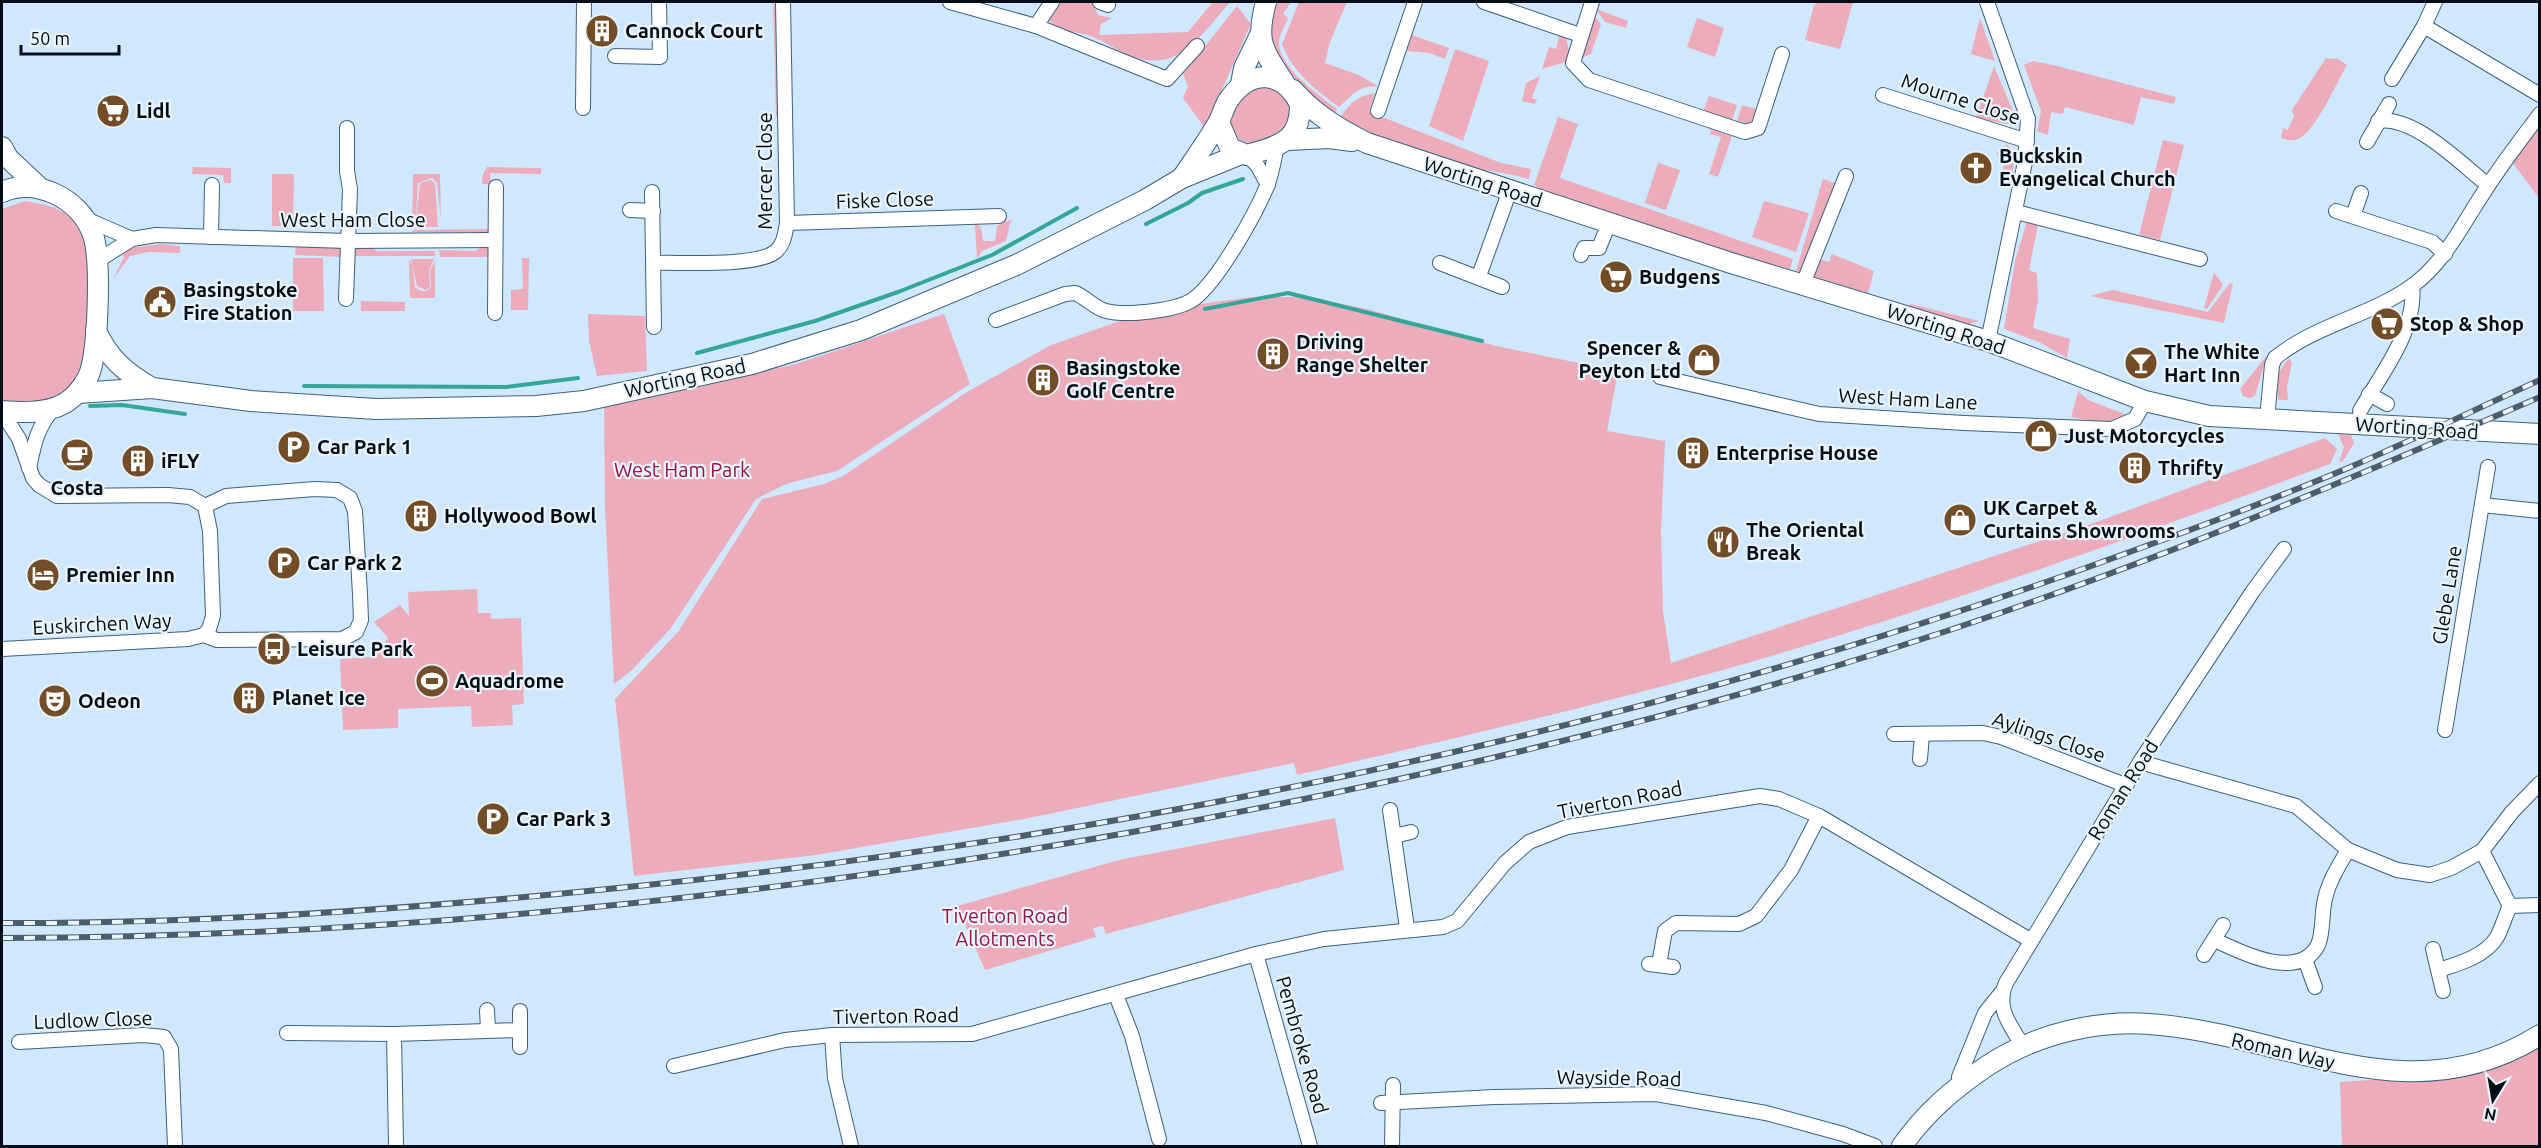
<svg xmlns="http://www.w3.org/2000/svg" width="2541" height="1148" viewBox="0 0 2541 1148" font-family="Ubuntu,sans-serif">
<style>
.green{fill:#edacbb}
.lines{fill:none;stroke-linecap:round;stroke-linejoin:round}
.stream{stroke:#35a799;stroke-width:4}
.street-casing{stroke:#3c607d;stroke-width:16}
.secondary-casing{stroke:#3c607d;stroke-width:22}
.street{stroke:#fff;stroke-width:14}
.secondary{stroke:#fff;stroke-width:20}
.rail-casing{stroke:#4d5d6b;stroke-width:6}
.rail{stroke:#ebf3fa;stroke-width:4;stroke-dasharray:11;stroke-linecap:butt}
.labels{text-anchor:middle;stroke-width:4.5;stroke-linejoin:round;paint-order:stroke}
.poi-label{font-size:20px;font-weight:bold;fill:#020d18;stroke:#ebf3fa;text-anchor:start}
.street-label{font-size:20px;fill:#020d18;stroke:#ebf3fa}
.park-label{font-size:20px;fill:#901847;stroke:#ebf3fa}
</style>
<rect width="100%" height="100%" fill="#d0e8fd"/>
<g class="green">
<path d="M1061,2H1092L1098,15L1112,18L1101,24L1099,35L1188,32L1213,2H1230C1201,35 1177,77 1126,54C1115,49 1105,42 1093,37C1077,30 1061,35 1048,19L1055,4Z"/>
<path d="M1273,2H1291L1283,14L1288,18C1286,25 1278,36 1279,44C1280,68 1320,96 1337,109L1333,117L1281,64L1269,44Z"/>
<path d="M1299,2H1347L1330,42L1325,63L1361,76L1379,87C1359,84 1353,95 1339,107C1316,90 1292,72 1282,44Z"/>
<polygon points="1820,2 1853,2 1840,49 1805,40 1814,5"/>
<polygon points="773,3 776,7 778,116 776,116"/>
<polygon points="1237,6 1251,24 1205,128 1183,98 1188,86 1183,74"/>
<polygon points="1596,9 1628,21 1626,28 1605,22"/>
<polygon points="1594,16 1601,24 1591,54 1583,57"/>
<polygon points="1697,18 1724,28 1715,57 1687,47"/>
<polygon points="1980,18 1995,61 1971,54"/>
<polygon points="1412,35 1449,48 1445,59 1429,53 1407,51"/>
<polygon points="1559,36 1566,38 1569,50 1566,62 1542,69 1549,47 1556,49"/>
<polygon points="1455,49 1489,61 1463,141 1429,126"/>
<path d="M2326,58L2338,59L2347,65C2336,84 2317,128 2300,138C2293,142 2288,140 2281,138L2283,128L2288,130L2294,116L2292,110Z"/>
<polygon points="2033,61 2053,65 2176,97 2174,104 2141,97 2134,125 2065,107 2063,114 2051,112 2048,135 2037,131 2041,111 2024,65"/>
<polygon points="1994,66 2013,111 2014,120 2006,124 1976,118"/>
<polygon points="1540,76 1532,98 1537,100 1535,104 1522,101 1526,83"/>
<path d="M1264,86L1278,90L1291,104V123C1275,140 1241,157 1230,125C1236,103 1242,92 1264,86Z"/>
<path d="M1375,93L1369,112L1501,163L1531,169L1529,179C1508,173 1486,171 1465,166C1428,159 1371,138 1338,121C1348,105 1356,96 1375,93Z"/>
<polygon points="1709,96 1737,105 1732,121 1703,112"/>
<polygon points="1742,105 1756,109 1750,125 1737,121"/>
<polygon points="1558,117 1578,124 1560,178 1793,259 1790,269 1771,264 1770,267 1555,198 1534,185"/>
<polygon points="2539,125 2539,198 2512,162"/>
<polygon points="1711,129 1732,136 1718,177 1709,174 1721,137 1710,134"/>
<polygon points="2163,140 2184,145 2160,240 2139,235"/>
<polygon points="2006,144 2015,152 2011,188 2004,186 2000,179 2004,165 1996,152 2004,154"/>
<polygon points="1658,163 1680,170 1666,210 1645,203"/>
<polygon points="193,167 231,168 231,183 224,183 223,175 192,174"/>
<polygon points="487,167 541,168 541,174 490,173 491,184 482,184 483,174"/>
<polygon points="272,174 294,174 293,226 272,226"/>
<polygon points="413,174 440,174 441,221 437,183 432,178 418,183 416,217 412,226"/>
<polygon points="1823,179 1835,183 1802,273 1796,271"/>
<polygon points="431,180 435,184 438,227 415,227 420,183"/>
<path d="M25,201C48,205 71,209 83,232C91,247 91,353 84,368C78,383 66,392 55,402L2,403V209Z"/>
<polygon points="1764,201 1809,213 1796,252 1752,237"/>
<polygon points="1013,220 1010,223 1006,241 982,251 977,259 975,225 957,224 957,221 976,222 981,228 983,241 995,241 997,226 1005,221"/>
<polygon points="2027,221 2038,225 2029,270 2037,273 2038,300 2033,328 2070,339 2067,358 2039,342 2004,329 2015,261"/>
<polygon points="491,229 488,236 479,237 473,232 413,232 412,230"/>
<polygon points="162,244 180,246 180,253 148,252 130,256 113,279 124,257 121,252 130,248"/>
<polygon points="296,245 334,246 340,248 343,257 295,255"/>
<polygon points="370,245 376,251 435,251 435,256 353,256 354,247"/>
<polygon points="483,246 489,249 492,257 440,257 439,250 476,251"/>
<polygon points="1832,254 1874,271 1868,293 1811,276 1816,258 1829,262"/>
<polygon points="293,258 323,258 324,311 293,311"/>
<polygon points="522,258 529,258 528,310 511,310 511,290 523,289"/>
<path d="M409,259L412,265L411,259H434L429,270L430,287L426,290L417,286L412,265L415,287C420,292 427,293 431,287L430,270L435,261V298H410Z"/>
<polygon points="2214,272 2223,285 2207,309 2204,308"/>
<polygon points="2230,283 2233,284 2224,323 2090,296 2113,290 2208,312"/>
<path d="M1252,297H1309L1371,310L1496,346L1618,371L1607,431L1665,441L1661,530L1663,611L1671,663L2088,525L2325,438L2337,449L2330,464C2129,539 1926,613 1719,671C1579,710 1438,742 1297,775L1294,763L1024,819L816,855L634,876L615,699L678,632L762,499L824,484L843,476L967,392L1051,345L1120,321L1167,316L1199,304Z"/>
<polygon points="361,301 405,302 405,311 361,311"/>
<polygon points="1911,304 1979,321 1966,325 1908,306"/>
<polygon points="588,314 645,316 647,371 597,376 589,341"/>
<polygon points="944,314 970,384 837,471 786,484 756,499 671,628 632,670 614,684 605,510 604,405 694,388 796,364"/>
<polygon points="2267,355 2255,396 2249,398 2243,396 2240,389"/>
<path d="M2289,359L2292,362L2287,387L2288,400H2279C2274,387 2278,368 2289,359Z"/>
<path d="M2078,391L2088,400L2127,415C2116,426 2086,420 2071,417Z"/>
<polygon points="2338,434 2351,435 2354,443 2343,461 2339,462 2344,447"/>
<polygon points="477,589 478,613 491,613 491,619 521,618 524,704 512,705 513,725 472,727 471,706 398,709 398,728 343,730 340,659 374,657 388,638 374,622 400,605 409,616 408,592"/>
<polygon points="1335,818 1344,870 1106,934 1103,926 1093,928 1096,937 985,970 957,906 1119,860"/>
<polygon points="2539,1045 2539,1146 2342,1146 2340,1082 2485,1072"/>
</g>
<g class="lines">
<g class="stream">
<polyline points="1146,224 1188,203 1202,193 1243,179"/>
<polyline points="1205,309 1288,293 1482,341"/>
<polyline points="697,353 815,321 898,292 992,255 1077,208"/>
<polyline points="304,386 506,387 578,378"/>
<polyline points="90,406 122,405 185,414"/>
</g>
<g class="street-casing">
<g id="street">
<polyline points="950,2 1036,26 1167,79 1197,46"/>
<polyline points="1100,2 1108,5"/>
<polyline points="1484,2 1580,35"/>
<polyline points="1592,2 1573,63 1589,80 1745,132 1758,128 1782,54"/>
<polyline points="1987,2 2028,119 2025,162 1988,341"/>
<polyline points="1036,26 1052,2"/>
<polyline points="2424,26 2540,95"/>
<polyline points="615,56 660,57 659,2"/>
<polyline points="2392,79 2424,26 2435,2"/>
<polyline points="1883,95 2027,141"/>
<polyline points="583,108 584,2"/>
<polyline points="1378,111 1415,2"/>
<path d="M2378,121C2414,115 2461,164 2488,185"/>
<polyline points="2367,142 2389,104"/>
<polyline points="1247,155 1257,165 1268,185"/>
<polyline points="652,192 654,327"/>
<polyline points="630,210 653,211"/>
<polyline points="2336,211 2432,242 2445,254"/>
<polyline points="2016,212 2200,259"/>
<polyline points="2353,216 2361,193"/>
<polyline points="86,219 132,239"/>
<polyline points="787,223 999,216"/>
<polyline points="211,237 212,185"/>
<polyline points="1581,255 1584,248 1599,248 1609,223"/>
<polyline points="97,261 132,239 156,235 347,241 495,240"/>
<path d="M655,263C682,262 755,267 775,252C784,245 785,234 787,223L783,2"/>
<polyline points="1440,263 1502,287"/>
<polyline points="1479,276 1510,190"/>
<polyline points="1803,284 1846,176"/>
<polyline points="346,299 350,189 347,171 347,128"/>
<polyline points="495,313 496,187"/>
<path d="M996,320L1065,294L1075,293C1087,298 1094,308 1106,311C1127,316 1179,311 1195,298C1219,279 1255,215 1267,186C1272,174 1274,159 1277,146"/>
<polyline points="1660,377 1819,414 1964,423 2112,429 2135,419 2145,401"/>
<polyline points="2369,394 2387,404"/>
<path d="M2360,411C2381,374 2417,330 2412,286"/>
<polyline points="2,412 19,439 33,478 39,485 57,496 168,495 190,497 205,506 210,531 213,616 209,629 204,635"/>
<path d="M2267,419L2272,365L2275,358C2315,325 2370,316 2412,286C2445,262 2462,225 2484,192C2501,165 2521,139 2540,114"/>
<path d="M29,468C34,444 37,427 54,408"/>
<polyline points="2482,505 2540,511"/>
<polyline points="2,649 188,639 204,635 217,640 342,639 356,632 361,620 360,594 355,511 350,498 337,490 315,489 226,496 205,506"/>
<polyline points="2445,730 2488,467"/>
<polyline points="1894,734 1983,733 2001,737 2125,785"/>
<polyline points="1920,759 1922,735"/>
<polyline points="2140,762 2296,806 2348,850 2397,870 2430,875 2451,868 2482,851 2512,812 2540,783"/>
<polyline points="1390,810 1407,928"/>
<polyline points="1394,836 1411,832"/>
<polyline points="2510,906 2540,905"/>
<path d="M2215,940C2240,952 2299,982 2318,945C2323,934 2322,915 2324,904C2327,884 2338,867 2348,850"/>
<polyline points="2433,949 2443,991"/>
<polyline points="1256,954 1310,1146"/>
<polyline points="2204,955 2223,925"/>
<polyline points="2305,959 2315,987"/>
<polyline points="1649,964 1673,967"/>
<polyline points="1659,964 1665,931 1676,923 1739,924 1756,916 1791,870 1819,816"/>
<path d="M2439,970C2458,964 2486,956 2497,937C2502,928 2505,916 2510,906L2482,851"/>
<polyline points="1116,995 1132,1036 1159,1139"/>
<polyline points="487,1010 488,1030"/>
<polyline points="520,1011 520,1047"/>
<polyline points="287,1033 394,1034 520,1030"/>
<polyline points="394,1034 396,1146"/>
<polyline points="832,1035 835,1078 851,1146"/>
<polyline points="19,1042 143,1035 164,1037 171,1049 175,1146"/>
<path d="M2023,1046C2010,1025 1995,1007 2006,983L2140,762L2253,591L2284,549"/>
<polyline points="674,1066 785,1040 832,1035 972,1034 1256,954 1324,939 1443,927 1457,921 1505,863 1529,842 1567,827 1760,796 1779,799 1819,816 2030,940"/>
<polyline points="1961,1083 1959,1077 1985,1013 2001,993"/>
<polyline points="1381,1103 1494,1097 1656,1094 1766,1113 1843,1134 1875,1146"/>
<polyline points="1392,1146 1393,1085"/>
</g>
</g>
<g class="secondary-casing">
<g id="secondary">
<path d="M1266,2C1255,42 1263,50 1285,84"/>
<polyline points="1241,84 1244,68 1260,35"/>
<path d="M1293,90C1314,114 1339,129 1367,143L1731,263L1988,341L2145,401L2209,416L2540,434"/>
<polyline points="1288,140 1329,138 1352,141"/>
<polyline points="2,147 8,158 40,188"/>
<path d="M1182,178C1194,160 1207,142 1218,123C1223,115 1224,105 1230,98C1252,68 1283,71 1300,104C1301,142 1278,146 1247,155L1230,148L1219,122"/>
<path d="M2,192C36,177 78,198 92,232C102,256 98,347 90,372C87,381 79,392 72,398C54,414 24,413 2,411"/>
<path d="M96,331C109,359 126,373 152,388"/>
<polyline points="78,393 152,388 251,401 376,409 536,406 584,401 752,364 861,330 1016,265 1145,200 1182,178 1241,154"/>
<path d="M1902,1146C1925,1113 1953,1089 1987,1066C2037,1033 2101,1018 2161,1025C2293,1038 2411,1116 2540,1035"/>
</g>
</g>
<use href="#street" class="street"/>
<use href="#secondary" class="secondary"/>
<g class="rail-casing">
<g id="rail">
<path d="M2,923C207,924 413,909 618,888C1110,839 1599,739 2066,575C2160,541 2256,507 2348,468C2413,440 2476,409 2540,380"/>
<path d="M2,938C382,937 763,898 1138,831C1431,778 1722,709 2003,612C2186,549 2362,474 2540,397"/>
</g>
</g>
<use href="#rail" class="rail"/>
</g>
<defs>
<g id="building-disc" transform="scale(1.725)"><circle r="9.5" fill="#724d28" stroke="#ebf3fa"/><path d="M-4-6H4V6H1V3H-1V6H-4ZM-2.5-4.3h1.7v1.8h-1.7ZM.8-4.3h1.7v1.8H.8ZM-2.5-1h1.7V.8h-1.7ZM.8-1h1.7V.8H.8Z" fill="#fff"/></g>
<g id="supermarket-disc" transform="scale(1.725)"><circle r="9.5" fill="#724d28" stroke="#ebf3fa"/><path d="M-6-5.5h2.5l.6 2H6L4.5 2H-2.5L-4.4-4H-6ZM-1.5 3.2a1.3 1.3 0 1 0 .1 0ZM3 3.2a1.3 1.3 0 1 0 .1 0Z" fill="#fff"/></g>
<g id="church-disc" transform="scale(1.725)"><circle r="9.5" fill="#724d28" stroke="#ebf3fa"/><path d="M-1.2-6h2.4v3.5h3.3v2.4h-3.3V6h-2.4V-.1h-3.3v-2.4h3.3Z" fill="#fff"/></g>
<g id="civic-disc" transform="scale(1.725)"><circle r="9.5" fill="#724d28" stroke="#ebf3fa"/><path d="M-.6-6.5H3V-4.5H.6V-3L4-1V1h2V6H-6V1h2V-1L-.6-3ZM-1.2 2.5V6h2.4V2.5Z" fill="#fff"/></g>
<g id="shop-disc" transform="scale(1.725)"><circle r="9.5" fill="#724d28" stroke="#ebf3fa"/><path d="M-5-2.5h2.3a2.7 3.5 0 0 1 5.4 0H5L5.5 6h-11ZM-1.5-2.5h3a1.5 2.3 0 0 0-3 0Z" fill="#fff"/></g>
<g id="bar-disc" transform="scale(1.725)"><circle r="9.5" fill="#724d28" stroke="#ebf3fa"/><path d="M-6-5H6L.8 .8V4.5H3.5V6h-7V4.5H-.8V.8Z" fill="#fff"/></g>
<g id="parking-disc" transform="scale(1.725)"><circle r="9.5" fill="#724d28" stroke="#ebf3fa"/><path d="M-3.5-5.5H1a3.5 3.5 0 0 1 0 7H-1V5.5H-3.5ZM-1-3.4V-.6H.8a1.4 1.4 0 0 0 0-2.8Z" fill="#fff"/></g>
<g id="cafe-disc" transform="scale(1.725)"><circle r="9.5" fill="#724d28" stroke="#ebf3fa"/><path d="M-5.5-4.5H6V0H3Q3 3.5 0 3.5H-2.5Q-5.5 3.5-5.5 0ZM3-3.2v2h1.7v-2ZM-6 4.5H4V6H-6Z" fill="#fff"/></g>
<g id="restaurant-disc" transform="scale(1.725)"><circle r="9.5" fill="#724d28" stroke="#ebf3fa"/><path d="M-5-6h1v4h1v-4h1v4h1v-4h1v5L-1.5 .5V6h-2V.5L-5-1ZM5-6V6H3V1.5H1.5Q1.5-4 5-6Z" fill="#fff"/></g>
<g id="hotel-disc" transform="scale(1.725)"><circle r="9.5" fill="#724d28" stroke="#ebf3fa"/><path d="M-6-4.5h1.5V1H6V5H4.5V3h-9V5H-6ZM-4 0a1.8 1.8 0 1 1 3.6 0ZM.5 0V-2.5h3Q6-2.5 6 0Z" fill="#fff"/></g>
<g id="bus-disc" transform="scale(1.725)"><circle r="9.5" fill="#724d28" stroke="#ebf3fa"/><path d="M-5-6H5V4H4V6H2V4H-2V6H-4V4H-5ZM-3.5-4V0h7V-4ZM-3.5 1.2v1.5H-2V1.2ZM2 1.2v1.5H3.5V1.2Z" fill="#fff"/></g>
<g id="stadium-disc" transform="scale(1.725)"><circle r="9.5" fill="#724d28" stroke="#ebf3fa"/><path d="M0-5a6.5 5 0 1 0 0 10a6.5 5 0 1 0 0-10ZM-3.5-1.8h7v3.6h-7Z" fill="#fff"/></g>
<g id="theatre-disc" transform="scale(1.725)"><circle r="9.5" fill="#724d28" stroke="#ebf3fa"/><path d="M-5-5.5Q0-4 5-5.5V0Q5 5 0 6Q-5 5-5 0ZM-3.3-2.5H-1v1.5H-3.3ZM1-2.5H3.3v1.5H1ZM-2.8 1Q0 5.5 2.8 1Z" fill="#fff"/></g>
</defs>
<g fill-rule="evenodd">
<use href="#building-disc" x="602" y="31"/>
<use href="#supermarket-disc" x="113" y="111"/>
<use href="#church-disc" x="1976" y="168"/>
<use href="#supermarket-disc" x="1616" y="277"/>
<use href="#civic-disc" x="160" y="302"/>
<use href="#supermarket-disc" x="2387" y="324"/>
<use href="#building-disc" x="1273" y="354"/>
<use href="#shop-disc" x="1704" y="360"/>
<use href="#bar-disc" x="2141" y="363"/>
<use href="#building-disc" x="1043" y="380"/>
<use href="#shop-disc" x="2041" y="436"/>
<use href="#parking-disc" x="294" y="447"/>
<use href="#building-disc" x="1693" y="453"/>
<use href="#cafe-disc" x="77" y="455"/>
<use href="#building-disc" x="138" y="461"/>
<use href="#building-disc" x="2135" y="468"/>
<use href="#building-disc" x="421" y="516"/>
<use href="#shop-disc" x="1960" y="520"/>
<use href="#restaurant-disc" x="1723" y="542"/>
<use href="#parking-disc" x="284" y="563"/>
<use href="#hotel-disc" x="43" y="575"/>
<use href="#bus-disc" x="274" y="649"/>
<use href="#stadium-disc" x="432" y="681"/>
<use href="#building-disc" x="249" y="698"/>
<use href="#theatre-disc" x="55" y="701"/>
<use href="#parking-disc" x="493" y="819"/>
</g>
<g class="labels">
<g class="poi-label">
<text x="625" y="38">Cannock Court</text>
<text x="136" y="118">Lidl</text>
<text x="1999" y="163">Buckskin<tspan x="1999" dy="23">Evangelical Church</tspan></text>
<text x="1639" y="284">Budgens</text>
<text x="183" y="297">Basingstoke<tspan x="183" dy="23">Fire Station</tspan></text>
<text x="2410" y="331">Stop &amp; Shop</text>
<text x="1296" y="349">Driving<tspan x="1296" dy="23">Range Shelter</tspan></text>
<text x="1681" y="355" text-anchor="end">Spencer &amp;<tspan x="1681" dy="23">Peyton Ltd</tspan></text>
<text x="2164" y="359">The White<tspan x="2164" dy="23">Hart Inn</tspan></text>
<text x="1066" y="375">Basingstoke<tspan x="1066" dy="23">Golf Centre</tspan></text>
<text x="2064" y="443">Just Motorcycles</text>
<text x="317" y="454">Car Park 1</text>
<text x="1716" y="460">Enterprise House</text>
<text x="161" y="468">iFLY</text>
<text x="2158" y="475">Thrifty</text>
<text x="77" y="495" text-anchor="middle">Costa</text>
<text x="1983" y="515">UK Carpet &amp;<tspan x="1983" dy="23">Curtains Showrooms</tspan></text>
<text x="444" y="523">Hollywood Bowl</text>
<text x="1746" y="537">The Oriental<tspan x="1746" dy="23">Break</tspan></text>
<text x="307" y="570">Car Park 2</text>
<text x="66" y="582">Premier Inn</text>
<text x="297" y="656">Leisure Park</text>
<text x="455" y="688">Aquadrome</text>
<text x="272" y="705">Planet Ice</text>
<text x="78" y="708">Odeon</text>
<text x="516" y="826">Car Park 3</text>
</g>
<g class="street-label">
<text transform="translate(1961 99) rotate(18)" y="7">Mourne Close</text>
<text transform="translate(765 171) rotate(-90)" y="7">Mercer Close</text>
<text transform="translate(1483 182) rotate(18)" y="7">Worting Road</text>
<text transform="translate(885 200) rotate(-2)" y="7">Fiske Close</text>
<text x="353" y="227">West Ham Close</text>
<text transform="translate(1946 329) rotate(18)" y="7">Worting Road</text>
<text transform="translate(685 378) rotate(-12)" y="7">Worting Road</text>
<text transform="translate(1908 399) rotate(3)" y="7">West Ham Lane</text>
<text transform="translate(2417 428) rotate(4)" y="7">Worting Road</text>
<text transform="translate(2447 595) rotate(-81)" y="7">Glebe Lane</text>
<text transform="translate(102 624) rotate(-3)" y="7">Euskirchen Way</text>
<text transform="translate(2049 737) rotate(19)" y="7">Aylings Close</text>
<text transform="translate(2123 790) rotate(-58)" y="7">Roman Road</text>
<text transform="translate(1620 800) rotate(-11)" y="7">Tiverton Road</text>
<text transform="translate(896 1016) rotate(-1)" y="7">Tiverton Road</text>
<text transform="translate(93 1020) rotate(-2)" y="7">Ludlow Close</text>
<text transform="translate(1302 1045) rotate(74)" y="7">Pembroke Road</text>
<text transform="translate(2283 1051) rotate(13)" y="7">Roman Way</text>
<text transform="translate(1619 1078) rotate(1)" y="7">Wayside Road</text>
</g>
<g class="park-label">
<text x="682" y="477">West Ham Park</text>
<text x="1005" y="923">Tiverton Road<tspan x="1005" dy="23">Allotments</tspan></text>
</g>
</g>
<rect width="2541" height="1148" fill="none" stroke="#020d18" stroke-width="6"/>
<g transform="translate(2493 1100) rotate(191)" stroke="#ebf3fa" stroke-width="4.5" paint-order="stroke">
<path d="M0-4.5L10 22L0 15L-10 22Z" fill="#020d18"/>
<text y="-9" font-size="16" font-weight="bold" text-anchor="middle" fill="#020d18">N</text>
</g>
<path d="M21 45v9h98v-9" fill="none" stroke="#020d18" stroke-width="3"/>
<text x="30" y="45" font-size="18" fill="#020d18" stroke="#ebf3fa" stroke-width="4.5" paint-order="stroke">50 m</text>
</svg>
